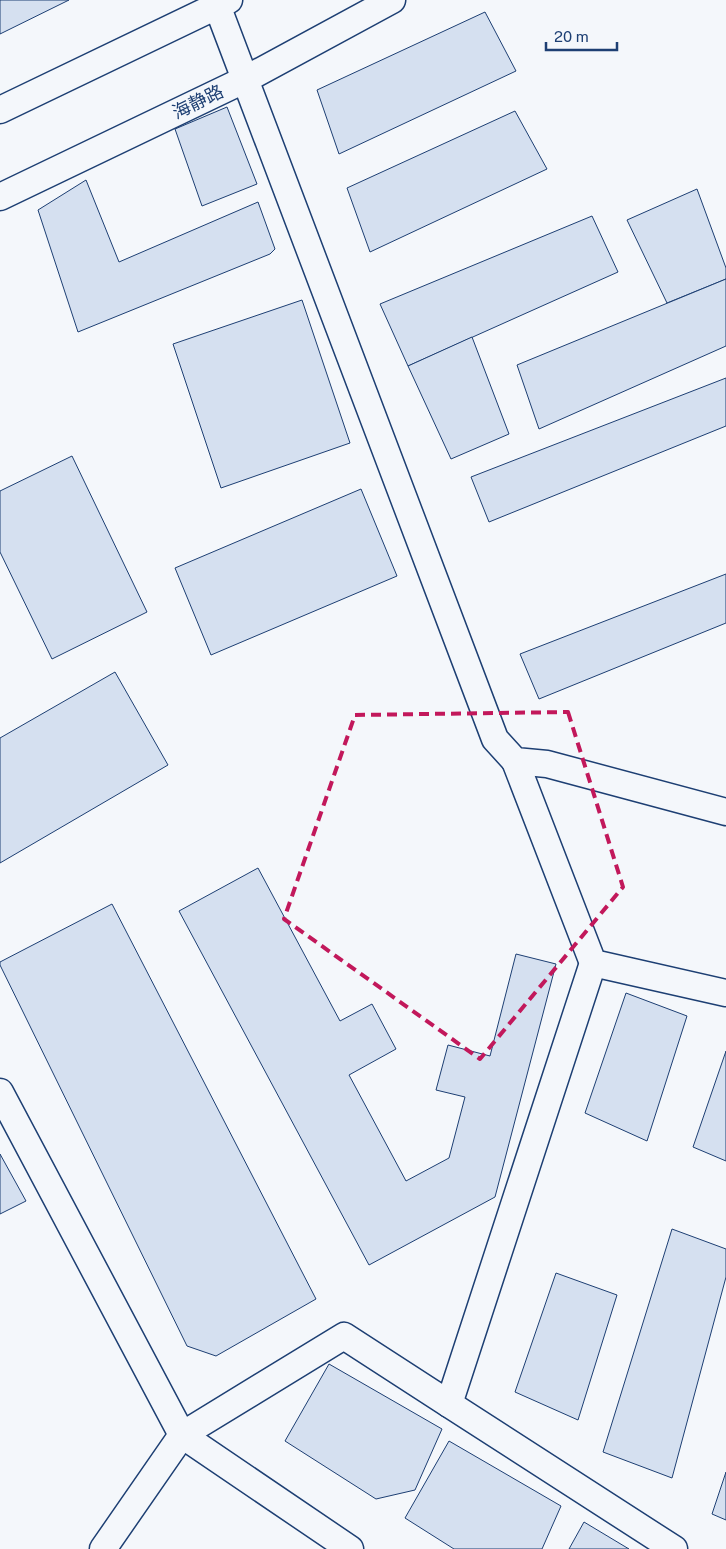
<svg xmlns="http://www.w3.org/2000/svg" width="726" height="1549" viewBox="0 0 726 1549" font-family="'Public Sans','Noto Sans SC',sans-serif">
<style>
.building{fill:#d5e0f0;stroke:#1d3f73}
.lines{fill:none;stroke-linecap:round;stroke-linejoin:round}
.minor-casing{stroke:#1d3f73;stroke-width:29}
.minor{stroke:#f4f7fb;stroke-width:26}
.marked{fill:none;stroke:#c2185b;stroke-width:4;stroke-dasharray:10 6;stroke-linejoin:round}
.labels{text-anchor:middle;stroke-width:4;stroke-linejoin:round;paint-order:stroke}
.street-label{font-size:18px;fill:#1d3f73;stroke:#f4f7fb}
</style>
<rect width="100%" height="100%" fill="#f4f7fb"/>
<g class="building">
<polygon points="0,0 69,0 0,34"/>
<polygon points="485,12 516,71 339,154 317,90"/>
<polygon points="227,107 257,184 202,206 175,129"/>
<polygon points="515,111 547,169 370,252 347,188"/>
<polygon points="86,180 119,262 258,202 275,249 270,254 78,332 38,210"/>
<polygon points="697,189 726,268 726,279 667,303 627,220"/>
<polygon points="592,216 618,272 408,366 380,304"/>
<polygon points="726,279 726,346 539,429 517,365"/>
<polygon points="302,300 350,443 221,488 173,344"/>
<polygon points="472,337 509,434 451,459 408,366"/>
<polygon points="726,378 726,426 489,522 471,477"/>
<polygon points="72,456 147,612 52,659 0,552 0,491"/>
<polygon points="361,489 397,576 211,655 175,568"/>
<polygon points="726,574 726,623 539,699 520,654"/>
<polygon points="115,672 168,765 0,863 0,738"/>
<polygon points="258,868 340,1021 372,1004 396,1049 349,1075 406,1181 449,1158 465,1097 436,1090 448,1045 490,1056 516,954 556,964 495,1197 369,1265 179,911"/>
<polygon points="112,904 316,1299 216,1356 187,1346 0,965 0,962"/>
<polygon points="626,993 687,1016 647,1141 585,1113"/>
<polygon points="726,1051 726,1161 693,1147"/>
<polygon points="0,1154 26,1201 0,1214"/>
<polygon points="672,1229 726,1249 726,1277 672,1478 603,1452"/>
<polygon points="556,1273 617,1295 578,1420 515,1392"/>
<polygon points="329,1364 442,1429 415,1490 376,1499 285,1441"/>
<polygon points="449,1441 561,1506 542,1549 454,1549 405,1518"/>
<polygon points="726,1472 726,1520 712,1514"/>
<polygon points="584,1522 629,1549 569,1549"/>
</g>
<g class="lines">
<g class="minor-casing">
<g id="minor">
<polyline points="215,0 495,739 515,761 547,764 726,812"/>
<polyline points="0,110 229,0"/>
<polyline points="0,197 246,79 392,0"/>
<polyline points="515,761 593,963 726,993"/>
<polyline points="0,1092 182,1435 350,1549"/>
<polyline points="449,1404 674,1549"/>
<polyline points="103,1549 182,1435 344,1336 449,1404 593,963"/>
</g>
</g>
<use href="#minor" class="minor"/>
</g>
<path class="marked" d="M568,712L623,887L480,1059L284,919L355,715Z"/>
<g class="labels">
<g class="street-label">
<text transform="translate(198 102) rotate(-26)" y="6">海静路</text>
</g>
</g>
<path d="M546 42v8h71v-8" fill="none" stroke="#1d3f73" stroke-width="2.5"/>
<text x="554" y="42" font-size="15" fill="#1d3f73" stroke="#f4f7fb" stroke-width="4" paint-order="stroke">20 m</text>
</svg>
